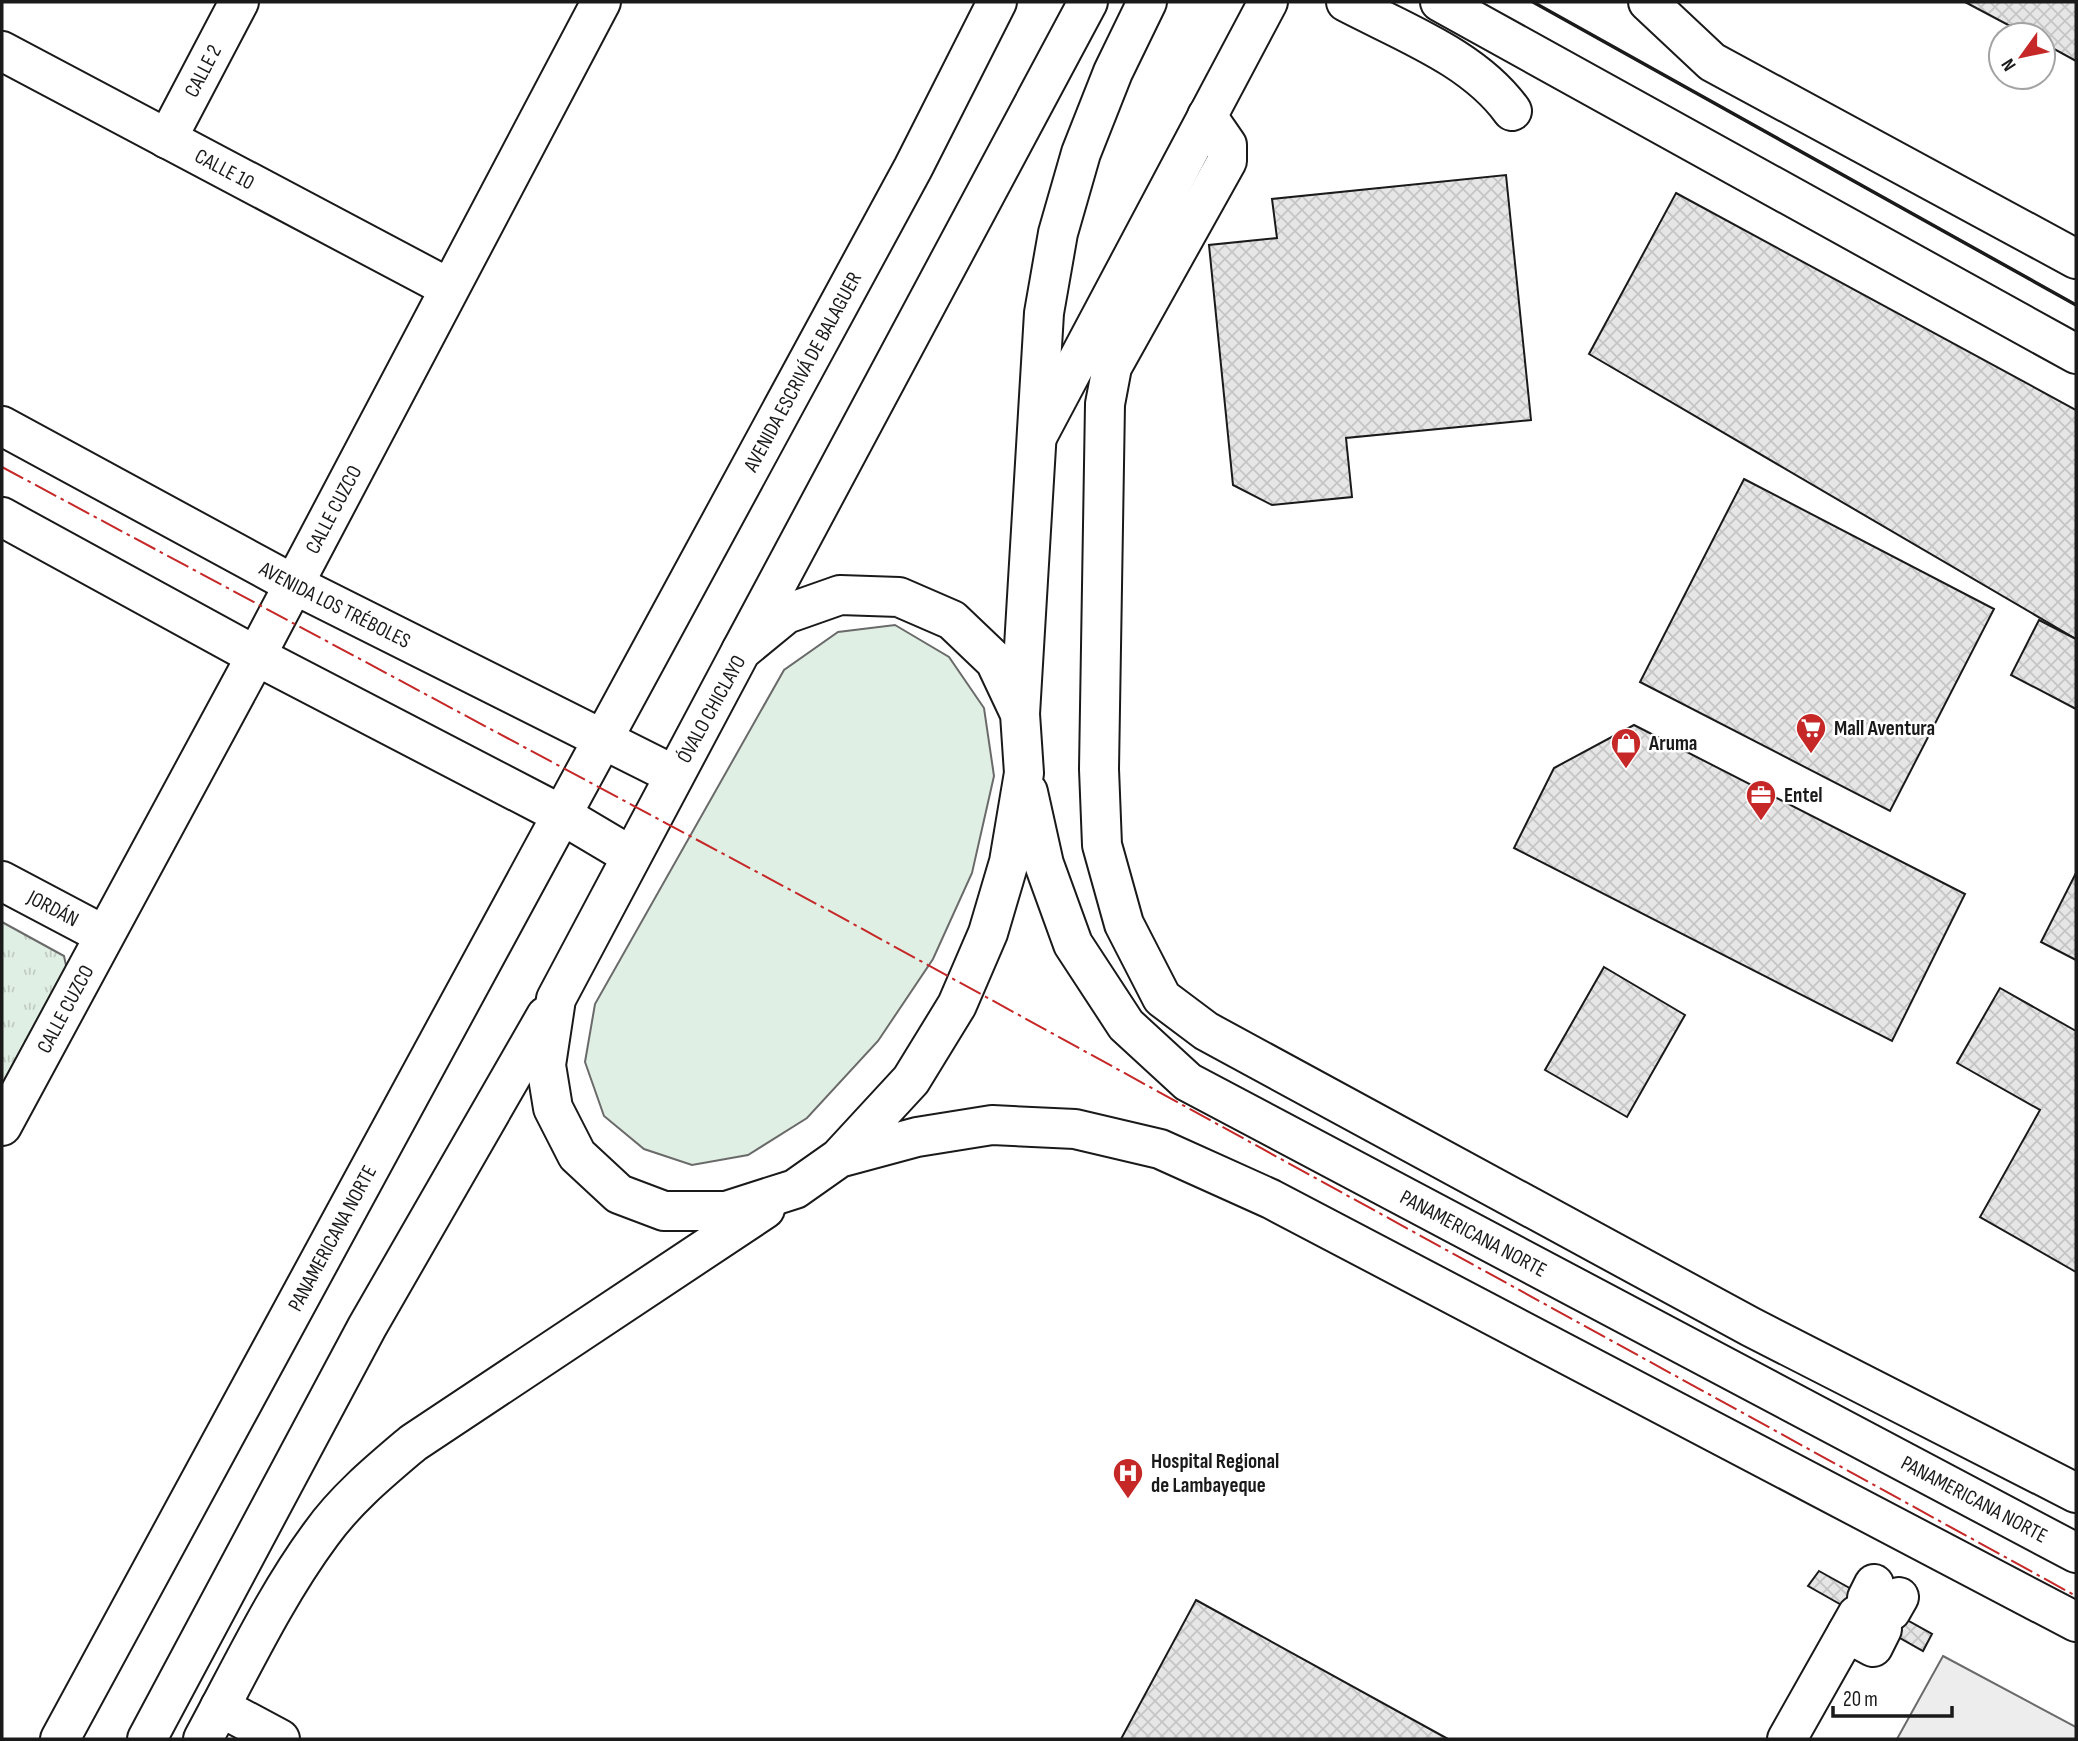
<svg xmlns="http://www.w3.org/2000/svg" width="2078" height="1741" viewBox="0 0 2078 1741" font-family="'Sofia Sans Condensed',sans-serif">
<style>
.grass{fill:#e0efe3;stroke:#6a6a6a;stroke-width:2}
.park{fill:url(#park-tufts);stroke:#6a6a6a;stroke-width:2}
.parking{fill:#ededed;stroke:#6a6a6a;stroke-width:2}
.building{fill:url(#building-cross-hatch);stroke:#1a1a1a;stroke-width:2}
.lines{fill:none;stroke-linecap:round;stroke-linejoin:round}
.minor-casing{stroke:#1a1a1a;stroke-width:42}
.major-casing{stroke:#1a1a1a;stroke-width:42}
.highway-casing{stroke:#1a1a1a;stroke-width:42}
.minor{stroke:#fff;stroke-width:38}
.major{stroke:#fff;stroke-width:38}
.highway{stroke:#fff;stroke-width:38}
.wall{stroke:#1a1a1a;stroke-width:3.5}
.power{stroke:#c62828;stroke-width:2;stroke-dasharray:24 5 3.5 5;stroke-linecap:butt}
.labels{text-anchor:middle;stroke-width:5;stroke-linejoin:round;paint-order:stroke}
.street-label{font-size:21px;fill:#1a1a1a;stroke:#fff}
.poi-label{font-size:21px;font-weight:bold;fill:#1a1a1a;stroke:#fff;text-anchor:start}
</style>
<defs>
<pattern id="park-tufts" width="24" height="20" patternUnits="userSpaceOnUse" patternTransform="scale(1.75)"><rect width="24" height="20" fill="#e0efe3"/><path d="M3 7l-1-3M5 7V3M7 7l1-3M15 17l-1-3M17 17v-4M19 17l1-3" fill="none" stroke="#c0ccc2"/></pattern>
<pattern id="building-cross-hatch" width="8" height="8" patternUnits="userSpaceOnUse" patternTransform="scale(1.75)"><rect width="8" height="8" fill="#e6e6e6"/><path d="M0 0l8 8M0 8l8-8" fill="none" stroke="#c5c5c5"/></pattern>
</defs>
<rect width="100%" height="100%" fill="#fff"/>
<polygon class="grass" points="895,625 949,657 984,708 994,776 972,873 933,959 878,1041 807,1118 748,1155 692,1165 644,1149 604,1116 585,1062 595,1004 784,670 838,632"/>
<polygon class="park" points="2,922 64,956 67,970 2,1084"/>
<polygon class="parking" points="1943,1656 2076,1727 2076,1739 1897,1739"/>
<g class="building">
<polygon points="1965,2 2076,2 2076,61 2043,43 2043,35 2027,35"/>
<polygon points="1506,175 1531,420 1346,438 1352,497 1272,505 1233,485 1209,245 1277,238 1272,199"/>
<polygon points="1676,193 2076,410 2076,639 1589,354"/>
<polygon points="1744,479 1994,609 1890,811 1640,682"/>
<polygon points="2039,620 2076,639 2076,709 2011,675"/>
<polygon points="1634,725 1965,894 1892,1041 1514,848 1554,768"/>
<polygon points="2076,873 2076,960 2041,942"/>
<polygon points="1604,967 1685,1015 1627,1117 1545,1070"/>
<polygon points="2000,988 2076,1031 2076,1272 1980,1217 2040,1110 1957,1063"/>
<polygon points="1819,1571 1932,1634 1923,1651 1808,1586"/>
<polygon points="1196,1600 1448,1739 1121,1739"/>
</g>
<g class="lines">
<g class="minor-casing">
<g id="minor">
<path d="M1346,2C1403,32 1474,58 1512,111"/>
<polyline points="1440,2 2076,354"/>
<polyline points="1648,2 1712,62 2076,259"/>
<path id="s1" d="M2,51L449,288"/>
<polyline points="1207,116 1227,145 1227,161 1112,367 1105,404 1099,769 1102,845 1124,924 1162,998 1206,1031 1751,1327 2076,1493"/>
<path id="s2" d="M167,139L239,2"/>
<polyline points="1037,437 1268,2"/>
<path id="s3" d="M2,881L104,935"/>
<path id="s4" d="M2,1126L256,656L601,2"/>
<polyline points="1867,1598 1874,1584"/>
<polyline points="1891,1611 1899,1597"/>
<polyline points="1847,1633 1873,1647 1882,1629"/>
<polyline points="220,1707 280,1739"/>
<path id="s5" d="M60,1739L913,168L997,2"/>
<polyline points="1787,1739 1857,1615"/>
</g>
</g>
<g class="major-casing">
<g id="major">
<path id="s6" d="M2,426L293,584L674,775"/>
<polyline points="2,517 256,656 562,815 631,856"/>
<polyline points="741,651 1088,2"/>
<polyline points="1020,714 1044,313 1058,233 1081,153 1113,72 1147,2"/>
</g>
</g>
<g class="highway-casing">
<g id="highway">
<path id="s7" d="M1028,792L1044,864L1073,944L1126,1025L1188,1082L2076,1553"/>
<polyline points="839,1158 911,1080 957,1005 988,933 1009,862 1024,773 1020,714 995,661 952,620 899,597 840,595 786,614 741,651 556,999 546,1065 553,1108 577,1155 619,1194 664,1211 726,1211 795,1189 839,1158 917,1137 992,1125 1075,1129 1160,1149 1271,1199 2076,1622"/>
<polyline points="147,1739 367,1327 546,1016"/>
<path d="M203,1739C240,1671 275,1596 321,1534C346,1499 380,1471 413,1443L765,1209"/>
</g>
</g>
<use href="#minor" class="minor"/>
<use href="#major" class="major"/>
<use href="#highway" class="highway"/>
<polyline class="wall" points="1533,2 2076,305"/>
<polyline class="power" points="2,467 826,909 2076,1596"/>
</g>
<defs>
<g id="supermarket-pin" transform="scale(1.575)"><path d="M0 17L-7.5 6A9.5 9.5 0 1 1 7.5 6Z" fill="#c62828" stroke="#fff"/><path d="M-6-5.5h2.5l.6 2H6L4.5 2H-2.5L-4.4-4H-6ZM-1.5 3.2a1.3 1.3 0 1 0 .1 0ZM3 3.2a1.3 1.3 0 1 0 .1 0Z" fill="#fff"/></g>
<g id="shop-pin" transform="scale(1.575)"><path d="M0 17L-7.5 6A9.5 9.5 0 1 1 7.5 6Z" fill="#c62828" stroke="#fff"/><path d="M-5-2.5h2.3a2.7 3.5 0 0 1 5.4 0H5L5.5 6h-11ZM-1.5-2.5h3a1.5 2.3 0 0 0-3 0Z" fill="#fff"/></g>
<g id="office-pin" transform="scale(1.575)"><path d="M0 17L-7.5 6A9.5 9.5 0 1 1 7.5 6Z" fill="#c62828" stroke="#fff"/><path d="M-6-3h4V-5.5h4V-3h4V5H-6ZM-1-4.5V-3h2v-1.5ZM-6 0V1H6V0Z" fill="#fff"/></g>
<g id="hospital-pin" transform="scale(1.575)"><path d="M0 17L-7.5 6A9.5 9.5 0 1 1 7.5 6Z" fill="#c62828" stroke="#fff"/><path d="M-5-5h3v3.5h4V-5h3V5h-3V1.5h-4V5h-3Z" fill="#fff"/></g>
</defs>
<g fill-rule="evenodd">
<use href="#supermarket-pin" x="1811" y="728"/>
<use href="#shop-pin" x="1626" y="743"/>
<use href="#office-pin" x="1761" y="795"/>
<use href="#hospital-pin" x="1128" y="1473"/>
</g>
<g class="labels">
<g class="street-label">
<text dy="7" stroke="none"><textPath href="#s2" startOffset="77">CALLE 2</textPath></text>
<text dy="7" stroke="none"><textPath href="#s1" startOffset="252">CALLE 10</textPath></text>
<text dy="7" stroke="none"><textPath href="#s5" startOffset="1556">AVENIDA ESCRIVÁ DE BALAGUER</textPath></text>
<text dy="7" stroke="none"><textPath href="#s4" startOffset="700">CALLE CUZCO</textPath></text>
<text dy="7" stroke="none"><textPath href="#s6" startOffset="378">AVENIDA LOS TRÉBOLES</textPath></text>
<text transform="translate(711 709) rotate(-61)" y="7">ÓVALO CHICLAYO</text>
<text dy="7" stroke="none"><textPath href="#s3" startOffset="58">JORDÁN</textPath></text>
<text dy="7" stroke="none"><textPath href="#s4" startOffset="133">CALLE CUZCO</textPath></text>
<text dy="7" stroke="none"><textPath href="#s7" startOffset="663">PANAMERICANA NORTE</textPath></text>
<text dy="7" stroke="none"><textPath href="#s5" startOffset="570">PANAMERICANA NORTE</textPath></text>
<text dy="7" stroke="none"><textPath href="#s7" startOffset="1230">PANAMERICANA NORTE</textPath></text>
</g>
<g class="poi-label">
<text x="1834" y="735">Mall Aventura</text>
<text x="1649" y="750">Aruma</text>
<text x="1784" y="802">Entel</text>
<text x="1151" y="1468">Hospital Regional<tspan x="1151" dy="24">de Lambayeque</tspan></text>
</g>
</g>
<rect width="2078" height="1741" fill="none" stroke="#1a1a1a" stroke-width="7"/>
<g transform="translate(2022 56) rotate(237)"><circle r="33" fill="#ffffff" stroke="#a3a3a3" stroke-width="2"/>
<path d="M0-5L12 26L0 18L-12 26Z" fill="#c62828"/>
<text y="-10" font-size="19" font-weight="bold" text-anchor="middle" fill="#1a1a1a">N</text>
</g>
<path d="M1833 1706v10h119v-10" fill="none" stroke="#1a1a1a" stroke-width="3.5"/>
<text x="1843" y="1706" font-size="21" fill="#1a1a1a" stroke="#ffffff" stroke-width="5" paint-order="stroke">20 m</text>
</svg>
